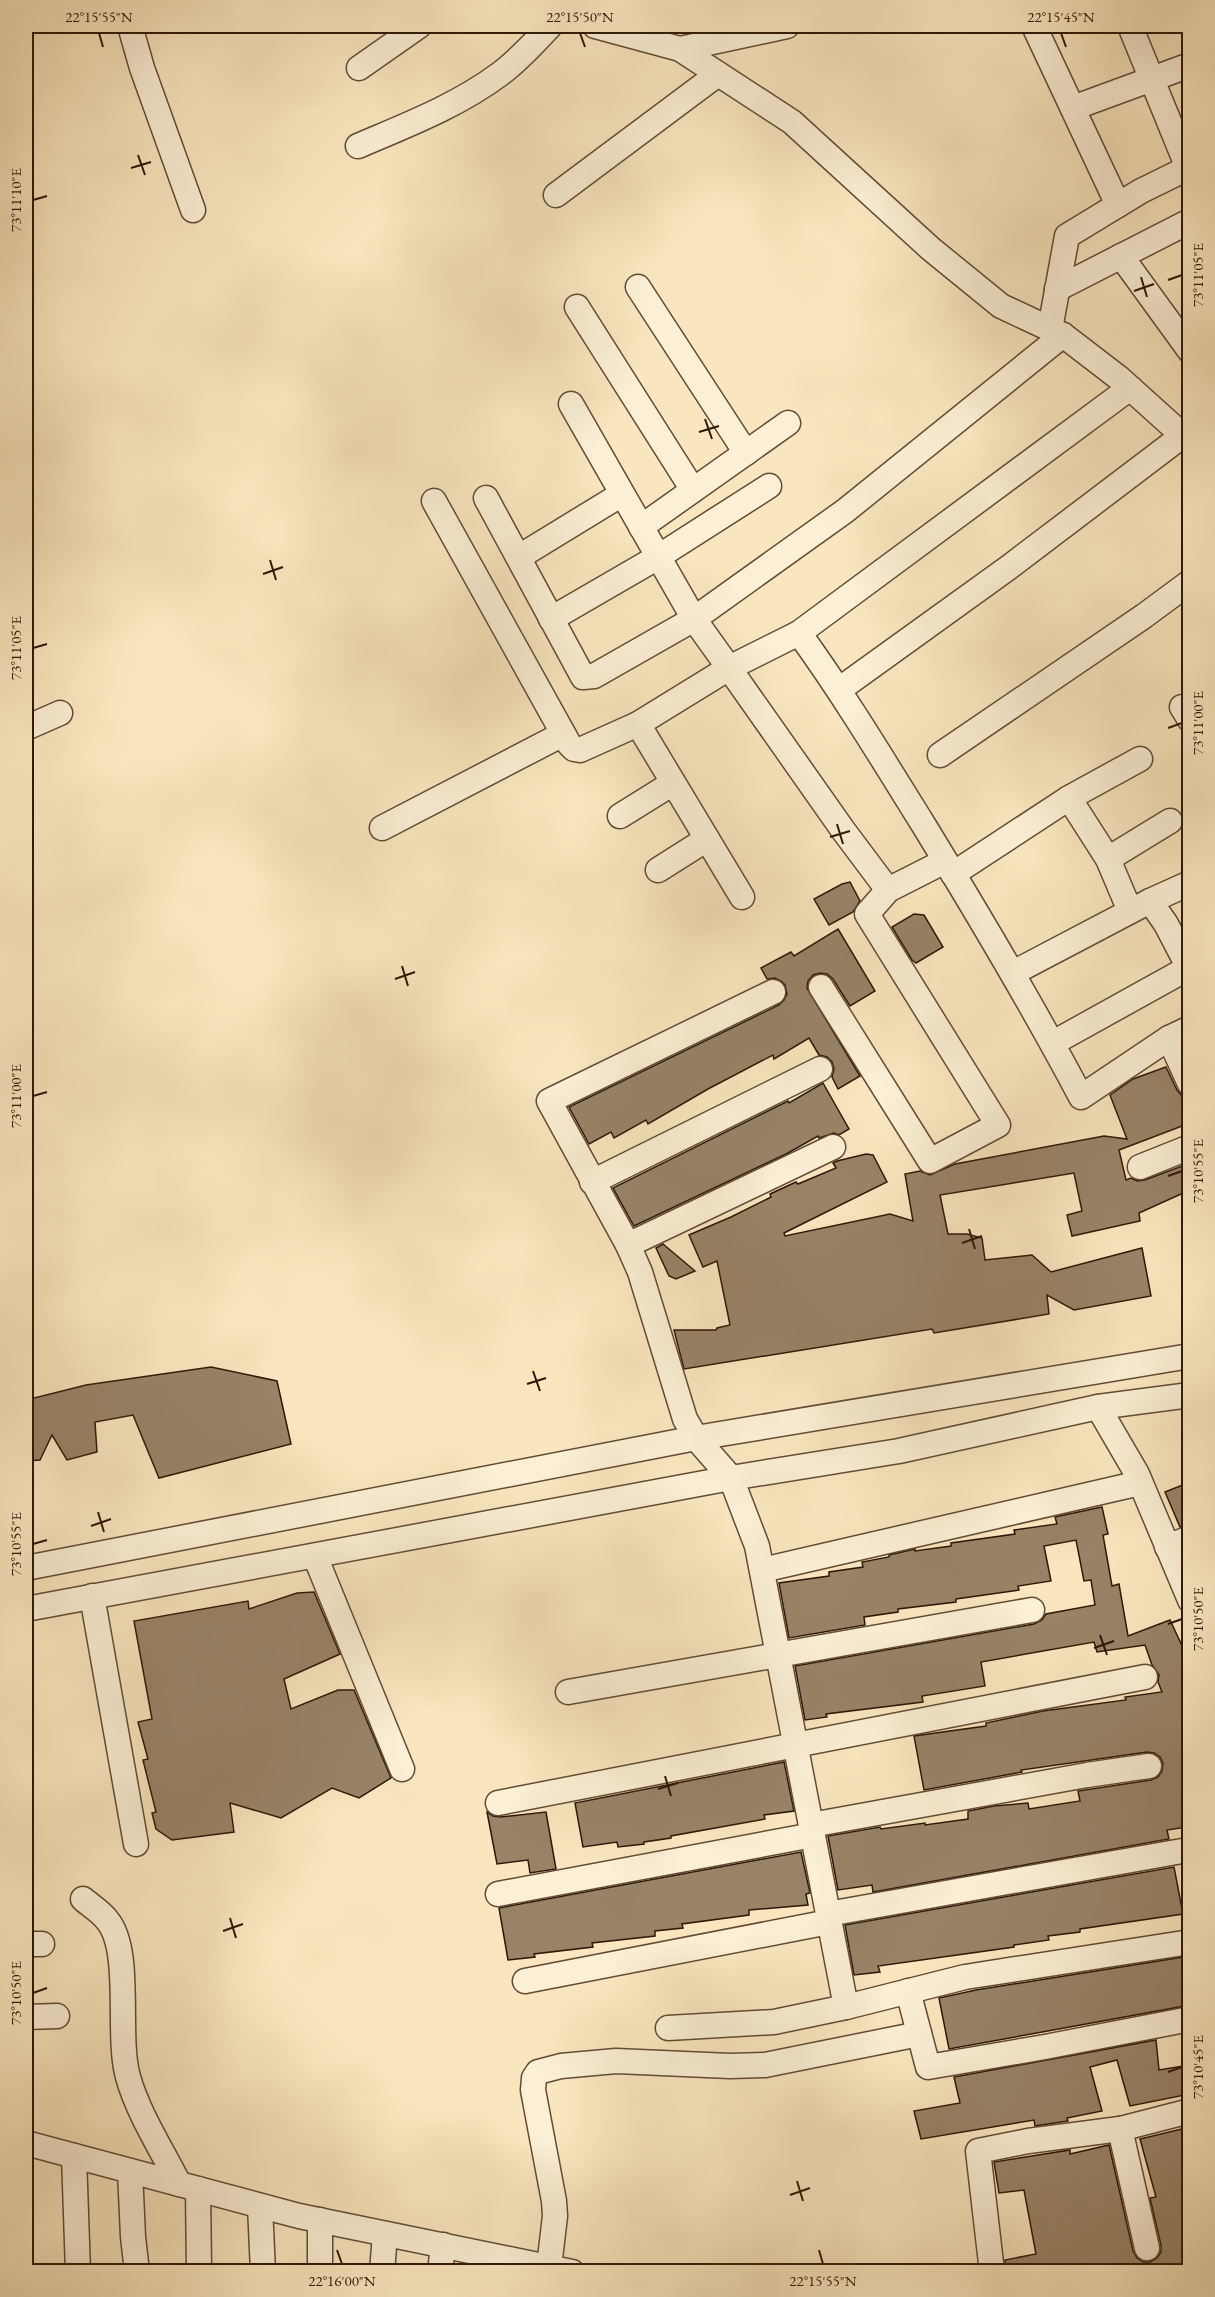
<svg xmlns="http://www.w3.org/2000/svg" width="1215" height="2297" viewBox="0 0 1215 2297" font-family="'EB Garamond',serif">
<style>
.building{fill:#988367;stroke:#2f1709;stroke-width:1.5}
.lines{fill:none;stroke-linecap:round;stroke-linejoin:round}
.minor-casing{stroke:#624b36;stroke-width:27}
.minor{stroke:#fbefd5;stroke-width:24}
.ticks{fill:none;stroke:#2f1709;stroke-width:2}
.neatline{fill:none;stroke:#2f1709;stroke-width:2}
.ticks-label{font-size:15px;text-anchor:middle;fill:#2f1709}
</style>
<rect width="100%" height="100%" fill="#f9e6be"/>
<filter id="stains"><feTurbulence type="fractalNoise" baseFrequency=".00333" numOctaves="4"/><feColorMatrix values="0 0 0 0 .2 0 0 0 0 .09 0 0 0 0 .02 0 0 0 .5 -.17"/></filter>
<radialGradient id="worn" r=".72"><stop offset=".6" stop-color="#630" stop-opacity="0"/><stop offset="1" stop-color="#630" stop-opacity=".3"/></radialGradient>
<g class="building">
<polygon points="850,882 860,901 853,912 829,925 814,899 842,884"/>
<polygon points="914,914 924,915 943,947 916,963 912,960 892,927"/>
<polygon points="838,929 875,991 850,1006 833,979 827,974 820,973 813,975 808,981 807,988 860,1076 838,1089 832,1077 834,1069 832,1062 827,1057 819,1055 809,1038 774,1059 773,1055 708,1089 648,1124 646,1120 614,1138 611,1132 589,1144 569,1107 779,1005 784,1000 787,994 785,985 781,981 775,978 767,979 761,968 791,952 794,956"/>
<polygon points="1166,1067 1177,1090 1182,1096 1190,1098 1190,1123 1119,1150 1126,1180 1131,1178 1137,1181 1145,1180 1190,1163 1190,1190 1139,1213 1140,1221 1072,1236 1067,1215 1082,1211 1074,1173 940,1195 948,1234 967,1234 982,1238 985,1260 1032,1255 1051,1272 1142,1248 1151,1296 1074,1310 1047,1295 1049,1314 934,1333 932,1329 684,1369 674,1330 716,1330 717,1328 730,1325 717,1261 703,1267 689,1235 731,1217 771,1197 770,1194 796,1182 798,1184 836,1168 833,1163 837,1161 866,1154 873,1155 887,1182 784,1233 785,1236 890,1214 913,1221 905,1174 920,1171 930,1175 955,1164 1104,1136 1127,1139 1110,1095 1133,1079"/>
<polygon points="823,1083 849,1129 839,1135 834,1133 819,1138 818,1136 786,1154 634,1226 613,1188 788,1101 789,1103"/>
<polygon points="663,1244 695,1271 676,1279 669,1276 656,1248"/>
<polygon points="211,1367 277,1381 291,1444 159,1478 133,1415 95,1422 97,1452 67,1460 52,1435 40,1460 26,1461 26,1400 86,1385"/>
<polygon points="1190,1482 1190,1524 1180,1527 1165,1492"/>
<polygon points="1102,1507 1108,1534 1103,1535 1112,1586 1119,1584 1128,1636 1170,1620 1190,1663 1190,1817 1185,1818 1187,1827 1167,1830 1169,1839 873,1892 872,1885 838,1890 828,1836 880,1827 881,1829 925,1823 925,1825 968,1819 968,1811 994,1806 1028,1803 1029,1809 1080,1801 1078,1791 1151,1780 1158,1777 1162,1771 1163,1763 1160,1757 1154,1753 1147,1752 1021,1770 1022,1772 924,1790 914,1736 986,1726 986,1723 1043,1711 1126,1700 1125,1697 1162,1692 1158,1682 1159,1675 1152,1665 1145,1645 1097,1652 1094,1642 981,1662 985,1686 922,1696 923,1702 826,1714 827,1717 805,1720 795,1666 1034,1624 1042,1620 1046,1614 1095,1605 1091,1580 1084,1581 1076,1540 1044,1546 1051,1581 1018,1586 1019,1590 956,1599 956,1602 898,1609 898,1612 864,1617 865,1625 789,1638 779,1583 829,1576 829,1572 863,1567 862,1562 889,1557 889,1555 915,1549 915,1551 951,1546 951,1543 1015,1534 1014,1530 1057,1524 1055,1517"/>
<polygon points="314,1592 340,1654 284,1679 291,1709 338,1690 354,1690 391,1778 359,1798 332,1788 281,1818 230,1803 234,1832 172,1840 156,1829 152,1813 156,1812 143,1760 148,1759 138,1722 152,1719 134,1621 248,1601 249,1609 297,1593"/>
<polygon points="784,1762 794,1811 764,1815 765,1819 671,1836 671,1838 644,1842 644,1844 618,1847 617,1842 583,1847 575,1803"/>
<polygon points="487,1812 493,1816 500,1817 546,1812 556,1869 530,1873 528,1860 497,1864"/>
<polygon points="801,1852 810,1893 806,1894 808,1905 749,1910 749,1915 682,1924 683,1928 655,1931 655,1936 592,1943 593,1947 534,1954 535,1957 508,1960 499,1908"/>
<polygon points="1174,1867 1183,1914 1080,1929 1080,1932 1048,1936 1049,1940 1014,1945 1014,1947 878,1966 880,1972 854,1975 845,1925"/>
<polygon points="1190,1956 1190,2005 949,2049 939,1998 976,1990"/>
<polygon points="1156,2040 1159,2070 1190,2065 1190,2094 1130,2106 1117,2060 1090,2067 1102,2111 1067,2118 1068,2121 1035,2126 1034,2120 921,2139 914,2111 960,2103 954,2077"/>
<polygon points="1190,2127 1190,2271 1006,2271 1005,2260 1036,2254 1024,2190 999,2193 994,2162 1070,2150 1070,2154 1109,2145 1133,2251 1137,2258 1143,2262 1150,2262 1157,2258 1161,2252 1161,2245 1150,2198 1156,2197 1140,2139"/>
</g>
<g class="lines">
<g class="minor-casing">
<g id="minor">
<polyline points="130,26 142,68 193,210"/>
<polyline points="595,26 680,49 792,122 931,249 1001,306 1063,335 1119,378 1190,442"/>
<polyline points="1034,26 1118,205"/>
<polyline points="1130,26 1188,168"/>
<polyline points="680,49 787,26"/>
<polyline points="359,68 419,26"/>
<polyline points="1073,108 1190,65"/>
<path d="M358,146C407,125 457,106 500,74C519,60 534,43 550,26"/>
<polyline points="556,195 718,74"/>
<polyline points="1121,256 1190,351"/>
<polyline points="638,287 746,453"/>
<polyline points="1057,289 1190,221"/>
<polyline points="577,307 693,490"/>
<polyline points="1050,329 1067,236 1141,191 1190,167"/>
<polyline points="571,404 694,619 729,668 799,633 1130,388"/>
<polyline points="486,498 583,677 594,676 694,619 845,511 1063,335"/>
<polyline points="434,501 569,744 574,749 580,750 638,724 729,668 843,830 888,890"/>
<polyline points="641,527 788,423"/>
<polyline points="519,557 622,494"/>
<polyline points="551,619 658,557 769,486"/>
<path d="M799,633C844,695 883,760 923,824C978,914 1032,1004 1081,1097L1169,1038L1190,1028"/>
<polyline points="840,689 1008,568 1182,436"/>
<polyline points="1182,707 1190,720"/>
<polyline points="638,724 742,897"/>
<polyline points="26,728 60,713"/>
<polyline points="940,755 1144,616 1190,582"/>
<polyline points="1069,798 1140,759"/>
<polyline points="620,816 673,783"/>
<polyline points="382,828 563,734"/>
<polyline points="1108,859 1170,821"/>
<polyline points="658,870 707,839"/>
<polyline points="953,874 1069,798 1108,859 1130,911"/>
<polyline points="1150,901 1190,883"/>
<polyline points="1013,973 1150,901 1166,924 1190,970"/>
<polyline points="821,987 930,1161 998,1125 867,914 888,890 945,861"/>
<polyline points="773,992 549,1101 628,1245 640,1272 685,1419 696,1438 731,1478 757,1546 846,2007 965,1977 1190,1942"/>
<polyline points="1169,1038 1190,1084"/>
<polyline points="1053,1043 1190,967"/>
<polyline points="1140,1167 1190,1147"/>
<polyline points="592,1182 820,1069"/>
<polyline points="628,1245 833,1147"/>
<polyline points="1098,1407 1137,1474 1190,1600"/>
<polyline points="1167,1547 1190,1538"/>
<polyline points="315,1556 402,1769"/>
<polyline points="26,1568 696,1438 1190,1356"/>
<polyline points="762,1570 1140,1483"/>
<polyline points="92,1596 136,1844"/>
<polyline points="26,1609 731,1478 899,1451 1098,1407 1190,1395"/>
<polyline points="568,1692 1032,1610"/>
<polyline points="498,1803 1145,1677"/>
<polyline points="811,1825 1087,1775 1149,1766"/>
<polyline points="498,1894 813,1835"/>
<path d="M83,1899C91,1906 101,1912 107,1920C133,1950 116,2035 128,2077C138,2113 162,2150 179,2184"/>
<polyline points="828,1914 1182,1851"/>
<polyline points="26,1944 42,1944"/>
<polyline points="525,1981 829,1922"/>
<polyline points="908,1991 928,2067 1045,2047 1190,2019"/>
<polyline points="26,2017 57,2016"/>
<polyline points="668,2028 774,2022 846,2007"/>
<polyline points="1120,2129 1147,2248"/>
<polyline points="26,2143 299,2216 572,2272"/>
<polyline points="74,2156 78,2272"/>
<polyline points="130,2171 133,2237 137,2272"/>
<polyline points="198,2189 199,2272"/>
<polyline points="260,2206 263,2272"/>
<polyline points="549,2267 555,2216 554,2201 533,2090 534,2078 538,2072 561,2066 616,2061 730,2066 765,2065 919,2034"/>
<polyline points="320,2272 320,2220"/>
<polyline points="382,2272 385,2234"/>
<polyline points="440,2272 443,2245"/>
<polyline points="992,2272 978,2151 1028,2141 1120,2129 1190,2111"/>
</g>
</g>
<use href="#minor" class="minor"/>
</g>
<path class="ticks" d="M99,33L103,47M580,33L585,47M1061,33L1066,47M138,155L145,175M131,168L151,162M33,200L47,196M1141,277L1147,297M1168,280L1182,275M1134,291L1154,284M705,419L712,439M699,432L719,426M270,560L276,580M263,574L283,567M33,648L47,644M1168,728L1182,723M837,824L843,844M830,837L850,831M402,966L408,986M395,979L415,972M33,1096L47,1092M1168,1176L1182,1171M969,1229L975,1249M962,1243L982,1236M533,1371L540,1391M527,1384L546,1378M98,1512L104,1532M91,1526L111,1519M33,1544L47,1540M1168,1624L1182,1619M1100,1635L1107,1655M1094,1648L1114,1641M665,1776L671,1796M658,1789L678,1783M230,1918L236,1938M223,1931L243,1924M33,1993L47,1988M1168,2072L1182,2067M797,2181L803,2201M790,2195L810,2188M337,2250L342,2264M819,2250L823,2264"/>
<rect width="1215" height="2297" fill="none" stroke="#f9e6be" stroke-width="66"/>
<rect x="33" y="33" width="1149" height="2231" class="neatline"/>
<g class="ticks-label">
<text x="99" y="22">22°15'55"N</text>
<text x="580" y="22">22°15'50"N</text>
<text x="1061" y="22">22°15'45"N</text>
<text transform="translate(16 200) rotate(-90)" y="5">73°11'10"E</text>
<text transform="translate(1198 275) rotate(-90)" y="5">73°11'05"E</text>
<text transform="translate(16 648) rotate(-90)" y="5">73°11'05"E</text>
<text transform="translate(1198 723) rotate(-90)" y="5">73°11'00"E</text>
<text transform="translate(16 1096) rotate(-90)" y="5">73°11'00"E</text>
<text transform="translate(1198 1171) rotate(-90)" y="5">73°10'55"E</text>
<text transform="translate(16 1544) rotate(-90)" y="5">73°10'55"E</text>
<text transform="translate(1198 1619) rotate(-90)" y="5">73°10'50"E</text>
<text transform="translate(16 1993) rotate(-90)" y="5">73°10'50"E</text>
<text transform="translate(1198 2067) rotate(-90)" y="5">73°10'45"E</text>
<text x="342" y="2286">22°16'00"N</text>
<text x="823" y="2286">22°15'55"N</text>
</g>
<rect width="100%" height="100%" filter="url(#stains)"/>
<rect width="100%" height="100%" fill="url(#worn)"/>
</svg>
